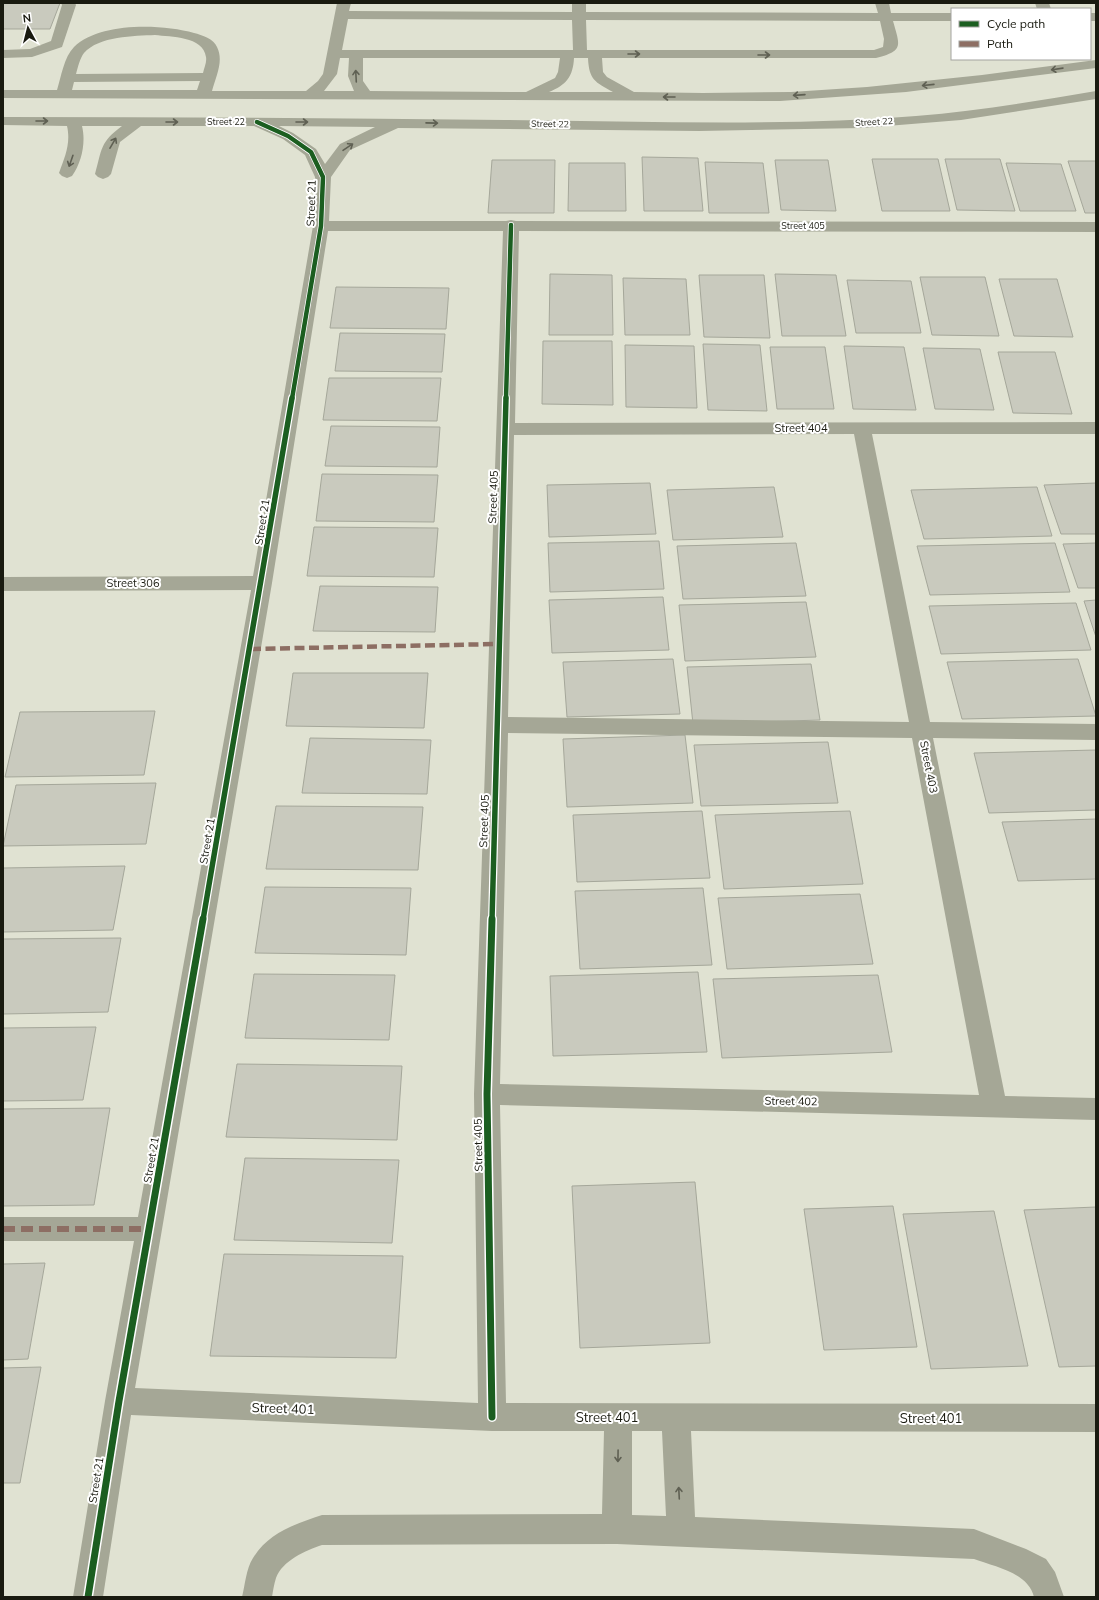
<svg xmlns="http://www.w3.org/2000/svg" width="1099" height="1600" viewBox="0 0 1099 1600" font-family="Mulish,sans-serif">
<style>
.building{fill:#c9cabe;stroke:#a5a79a}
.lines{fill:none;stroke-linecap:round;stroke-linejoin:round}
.minor{fill:#a5a796;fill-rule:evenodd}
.quiet-far1{stroke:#8d6e63;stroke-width:4.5;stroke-dasharray:10 4.5;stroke-linecap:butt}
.quiet{stroke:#8d6e63;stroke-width:6;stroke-dasharray:12 6;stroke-linecap:butt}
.cycleway-far2-casing{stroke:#fff;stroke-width:6}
.cycleway-far1-casing{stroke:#fff;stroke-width:8}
.cycleway-casing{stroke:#fff;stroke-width:10}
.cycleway-far2{stroke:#1b5e20;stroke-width:4.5}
.cycleway-far1{stroke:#1b5e20;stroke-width:5.5}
.cycleway{stroke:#1b5e20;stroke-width:7}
.oneway{stroke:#5f6053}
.labels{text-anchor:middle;stroke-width:4;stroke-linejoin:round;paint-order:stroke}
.far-street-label{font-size:9px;fill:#191a10;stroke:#fff}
.street-label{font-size:11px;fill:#191a10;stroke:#fff}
.near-street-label{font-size:13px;fill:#191a10;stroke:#fff}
</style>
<rect width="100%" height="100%" fill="#e0e2d2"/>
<g class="building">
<polygon points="3,3 60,3 50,29 3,29"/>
<polygon points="642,157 698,158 703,211 644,211"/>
<polygon points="872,159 938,159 950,211 882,211"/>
<polygon points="945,159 1000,159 1015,211 957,210"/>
<polygon points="492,160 555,160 554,213 488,213"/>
<polygon points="775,160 828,160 836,211 781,210"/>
<polygon points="1068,161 1096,161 1096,213 1085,213"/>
<polygon points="705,162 763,163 769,213 709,213"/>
<polygon points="569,163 625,163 626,211 568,211"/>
<polygon points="1006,163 1061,164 1076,211 1020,211"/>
<polygon points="550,274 612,275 613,335 549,335"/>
<polygon points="775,274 836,275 846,336 782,336"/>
<polygon points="699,275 764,275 770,338 704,337"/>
<polygon points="920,277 985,277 999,336 932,335"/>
<polygon points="623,278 686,279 690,335 625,335"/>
<polygon points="999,279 1057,279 1073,337 1014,336"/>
<polygon points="847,280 911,281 921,333 856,333"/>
<polygon points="336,287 449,288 446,329 330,328"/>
<polygon points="340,333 445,334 442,372 335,371"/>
<polygon points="543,341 612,341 613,405 542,404"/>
<polygon points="703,344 760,345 767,411 708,410"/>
<polygon points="625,345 694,346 697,408 626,407"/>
<polygon points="844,346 904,347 916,410 853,409"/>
<polygon points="770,347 825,347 834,409 777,409"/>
<polygon points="923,348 980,349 994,410 935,409"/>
<polygon points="998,352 1055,352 1072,414 1013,413"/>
<polygon points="329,378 441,378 437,421 323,420"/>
<polygon points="331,426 440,427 437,467 325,466"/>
<polygon points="322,474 438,475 434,522 316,521"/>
<polygon points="650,483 656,534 549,537 547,485"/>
<polygon points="1096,483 1096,534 1061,534 1044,485"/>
<polygon points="774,487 783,537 673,540 667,490"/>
<polygon points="1037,487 1052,536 924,539 911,490"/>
<polygon points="314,527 438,528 434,577 307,576"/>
<polygon points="659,541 664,589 550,592 548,543"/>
<polygon points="796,543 806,596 683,599 677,546"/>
<polygon points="1055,543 1070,592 930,595 917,546"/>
<polygon points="1096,543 1096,588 1078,588 1063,544"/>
<polygon points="320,586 438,587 435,632 313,631"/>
<polygon points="663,597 669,650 552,653 549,600"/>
<polygon points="1096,600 1096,637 1084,601"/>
<polygon points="806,602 816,657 685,661 679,605"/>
<polygon points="1076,603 1091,650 941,654 929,606"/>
<polygon points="673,659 680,714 567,717 563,662"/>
<polygon points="1078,659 1096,716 962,719 947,662"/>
<polygon points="811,664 820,720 693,724 687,667"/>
<polygon points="293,673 428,673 424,728 286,726"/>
<polygon points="155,711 144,775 5,777 20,712"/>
<polygon points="685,735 693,803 567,807 563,739"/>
<polygon points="310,738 431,740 427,794 302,793"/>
<polygon points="828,742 838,803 701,806 694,745"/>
<polygon points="1096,750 1096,810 989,813 974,753"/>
<polygon points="156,783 146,844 3,846 16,785"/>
<polygon points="276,806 423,807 418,870 266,869"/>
<polygon points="702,811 710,878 577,882 573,815"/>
<polygon points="850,811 863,884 724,889 715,815"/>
<polygon points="1096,819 1096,879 1018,881 1002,822"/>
<polygon points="125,866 113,930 3,932 3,868"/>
<polygon points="265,887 411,888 406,955 255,953"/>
<polygon points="703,888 712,965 580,969 575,891"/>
<polygon points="860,894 873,964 727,969 718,898"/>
<polygon points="121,938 108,1012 3,1014 3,939"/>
<polygon points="698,972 707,1052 553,1056 550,976"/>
<polygon points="254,974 395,975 389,1040 245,1038"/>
<polygon points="878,975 892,1052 722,1058 713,979"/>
<polygon points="96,1027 83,1100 3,1101 3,1028"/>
<polygon points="237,1064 402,1066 397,1140 226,1137"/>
<polygon points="110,1108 94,1205 3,1206 3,1109"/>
<polygon points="245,1158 399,1160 392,1243 234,1240"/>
<polygon points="695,1182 710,1343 580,1348 572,1186"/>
<polygon points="893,1206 917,1347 824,1350 804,1209"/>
<polygon points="1096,1207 1096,1366 1059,1367 1024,1210"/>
<polygon points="994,1211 1028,1366 931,1369 903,1214"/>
<polygon points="224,1254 403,1256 396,1358 210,1356"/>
<polygon points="45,1263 28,1359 3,1360 3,1264"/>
<polygon points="41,1367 20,1483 3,1483 3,1368"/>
</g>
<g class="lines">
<g class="minor">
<polygon points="61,3 75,3 76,5 62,47 32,57 3,58 3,50 30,49 51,41 62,5"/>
<path d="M337,3H351L349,11L572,12V3H586V12L878,13L875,3H889L891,13H952V21H893C900,46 904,51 876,58H602L603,72L607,77L634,92L703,93L791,92L867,87L982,75L1096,60V68L906,92L780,101L3,98V90H57C61,77 64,57 74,47C100,22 161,24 194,33C202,35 214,39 217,47C224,61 216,76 212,91H306L318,81L323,74ZM348,19L572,20L573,50H342ZM586,20L880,21L884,39L883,47L874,50H587ZM155,35C171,37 203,36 206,57C207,62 204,68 203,73L76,74C78,67 80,58 84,53C99,36 134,36 155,35ZM340,58H349L348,76L354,91H324L337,74ZM363,58H560L558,72L555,78L526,92L370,91L363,81ZM574,58H588C589,80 595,82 613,92H549C566,85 573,77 574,58ZM200,81L197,90H72L74,82Z"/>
<polygon points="1035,3 1049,3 1051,9 1037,9"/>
<rect x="1090" y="13" width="6" height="8"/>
<path d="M1096,91V99L961,120L862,128L699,131L398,128L350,150L331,177L329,221H506L511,220L516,221L1096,222V232L519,231L515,423L1096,422V434H872L930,722L1096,724V740L933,738L1005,1096L1096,1098V1120L500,1105L506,1403L1096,1404V1432L691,1431L695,1517L974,1529L1026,1549L1046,1559L1055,1572L1064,1597H1034C1028,1572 995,1567 974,1559L617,1544L322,1545C306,1550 282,1561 276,1578C274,1584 273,1591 272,1597H242C245,1585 246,1569 253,1558C268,1533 295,1524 322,1515L602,1514L604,1431H492L131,1415L103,1597H73L105,1401L134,1241H3V1217H138L251,590L3,591V577L253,576L313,226L315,177L305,155L283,139L254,126H141L120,142L111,174L108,177L103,179L98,177L95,174C102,149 100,142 122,126H82C86,142 82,162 72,176L67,178L62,176L59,173C65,157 71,143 67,126L3,125V117C170,117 337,118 504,120C641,121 779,127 916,116C977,111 1036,101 1096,91ZM279,126L375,127L340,144L325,164L316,149L293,133ZM328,231H503L474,1094L478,1403L135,1388L272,583ZM854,434L909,722L508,717L514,435ZM508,733L912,738L979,1095L500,1084ZM632,1431H662L666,1516L632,1515Z"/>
</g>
<polyline class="quiet-far1" points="251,649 499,644"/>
<polyline class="quiet" points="3,1229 149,1229"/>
<g class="cycleway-far2-casing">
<g id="cycleway-far2">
<polyline points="257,122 288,136 311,152 323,177 321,226 292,399"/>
<polyline points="506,399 511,225"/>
</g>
</g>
<g class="cycleway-far1-casing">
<g id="cycleway-far1">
<polyline points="203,920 292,398"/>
<polyline points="492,920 506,398"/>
</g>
</g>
<g class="cycleway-casing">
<g id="cycleway">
<polyline points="492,919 487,1094 492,1417"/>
<polyline points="88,1597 119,1401 203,919"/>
</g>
</g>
<use href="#cycleway-far2" class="cycleway-far2"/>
<use href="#cycleway-far1" class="cycleway-far1"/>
<use href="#cycleway" class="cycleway"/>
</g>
<defs><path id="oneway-shaft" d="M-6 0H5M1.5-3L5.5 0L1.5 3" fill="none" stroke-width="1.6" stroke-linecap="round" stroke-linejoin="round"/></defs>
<g class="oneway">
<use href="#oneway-shaft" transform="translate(634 54)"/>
<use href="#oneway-shaft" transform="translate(764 55)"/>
<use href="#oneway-shaft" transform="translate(1057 69) rotate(172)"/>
<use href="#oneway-shaft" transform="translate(356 76) rotate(-93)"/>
<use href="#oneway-shaft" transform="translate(928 85) rotate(174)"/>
<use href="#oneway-shaft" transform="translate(799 95) rotate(176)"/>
<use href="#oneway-shaft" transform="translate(669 97) rotate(-180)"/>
<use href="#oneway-shaft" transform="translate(42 121)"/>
<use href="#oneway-shaft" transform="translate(172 122)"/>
<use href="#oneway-shaft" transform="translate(302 122)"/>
<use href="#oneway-shaft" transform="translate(432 123) rotate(1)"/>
<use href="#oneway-shaft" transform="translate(113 143) rotate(-60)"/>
<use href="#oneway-shaft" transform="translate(348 147) rotate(-34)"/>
<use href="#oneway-shaft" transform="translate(71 161) rotate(109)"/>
<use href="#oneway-shaft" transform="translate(618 1456) rotate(91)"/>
<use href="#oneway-shaft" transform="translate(679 1493) rotate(-93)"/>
</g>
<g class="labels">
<g class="far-street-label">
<text x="226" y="125">Street 22</text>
<text transform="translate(874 122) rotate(-3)" y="3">Street 22</text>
<text transform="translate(550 124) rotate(1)" y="3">Street 22</text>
<text x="803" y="229">Street 405</text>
</g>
<g class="street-label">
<text transform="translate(311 203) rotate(-88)" y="4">Street 21</text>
<text x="801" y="432">Street 404</text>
<text transform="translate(493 497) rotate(-88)" y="4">Street 405</text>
<text transform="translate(262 522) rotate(-81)" y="4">Street 21</text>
<text x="133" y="587">Street 306</text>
<text transform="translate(929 767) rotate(79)" y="4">Street 403</text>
<text transform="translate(484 821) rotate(-88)" y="4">Street 405</text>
<text transform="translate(207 841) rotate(-80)" y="4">Street 21</text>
<text transform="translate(791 1101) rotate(1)" y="4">Street 402</text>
<text transform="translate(478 1145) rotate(-91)" y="4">Street 405</text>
<text transform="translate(151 1160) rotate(-80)" y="4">Street 21</text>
<text transform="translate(96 1480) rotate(-81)" y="4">Street 21</text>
</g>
<g class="near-street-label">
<text transform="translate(283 1408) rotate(2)" y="5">Street 401</text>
<text x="607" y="1422">Street 401</text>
<text x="931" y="1423">Street 401</text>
</g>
</g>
<rect width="1099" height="1600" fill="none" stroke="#191a10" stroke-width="8"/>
<rect x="951" y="8" width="140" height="52" fill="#ffffff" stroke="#a3a39f"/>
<rect x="959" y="21" width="20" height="6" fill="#1b5e20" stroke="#a3a39f"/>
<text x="987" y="28" font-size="12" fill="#191a10">Cycle path</text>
<rect x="959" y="41" width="20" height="6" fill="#8d6e63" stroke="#a3a39f"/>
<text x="987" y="48" font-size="12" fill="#191a10">Path</text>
<g transform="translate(28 28) rotate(353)" stroke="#ffffff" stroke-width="3" paint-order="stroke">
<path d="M0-3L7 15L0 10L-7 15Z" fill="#191a10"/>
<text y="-6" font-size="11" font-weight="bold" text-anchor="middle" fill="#191a10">N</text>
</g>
</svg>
